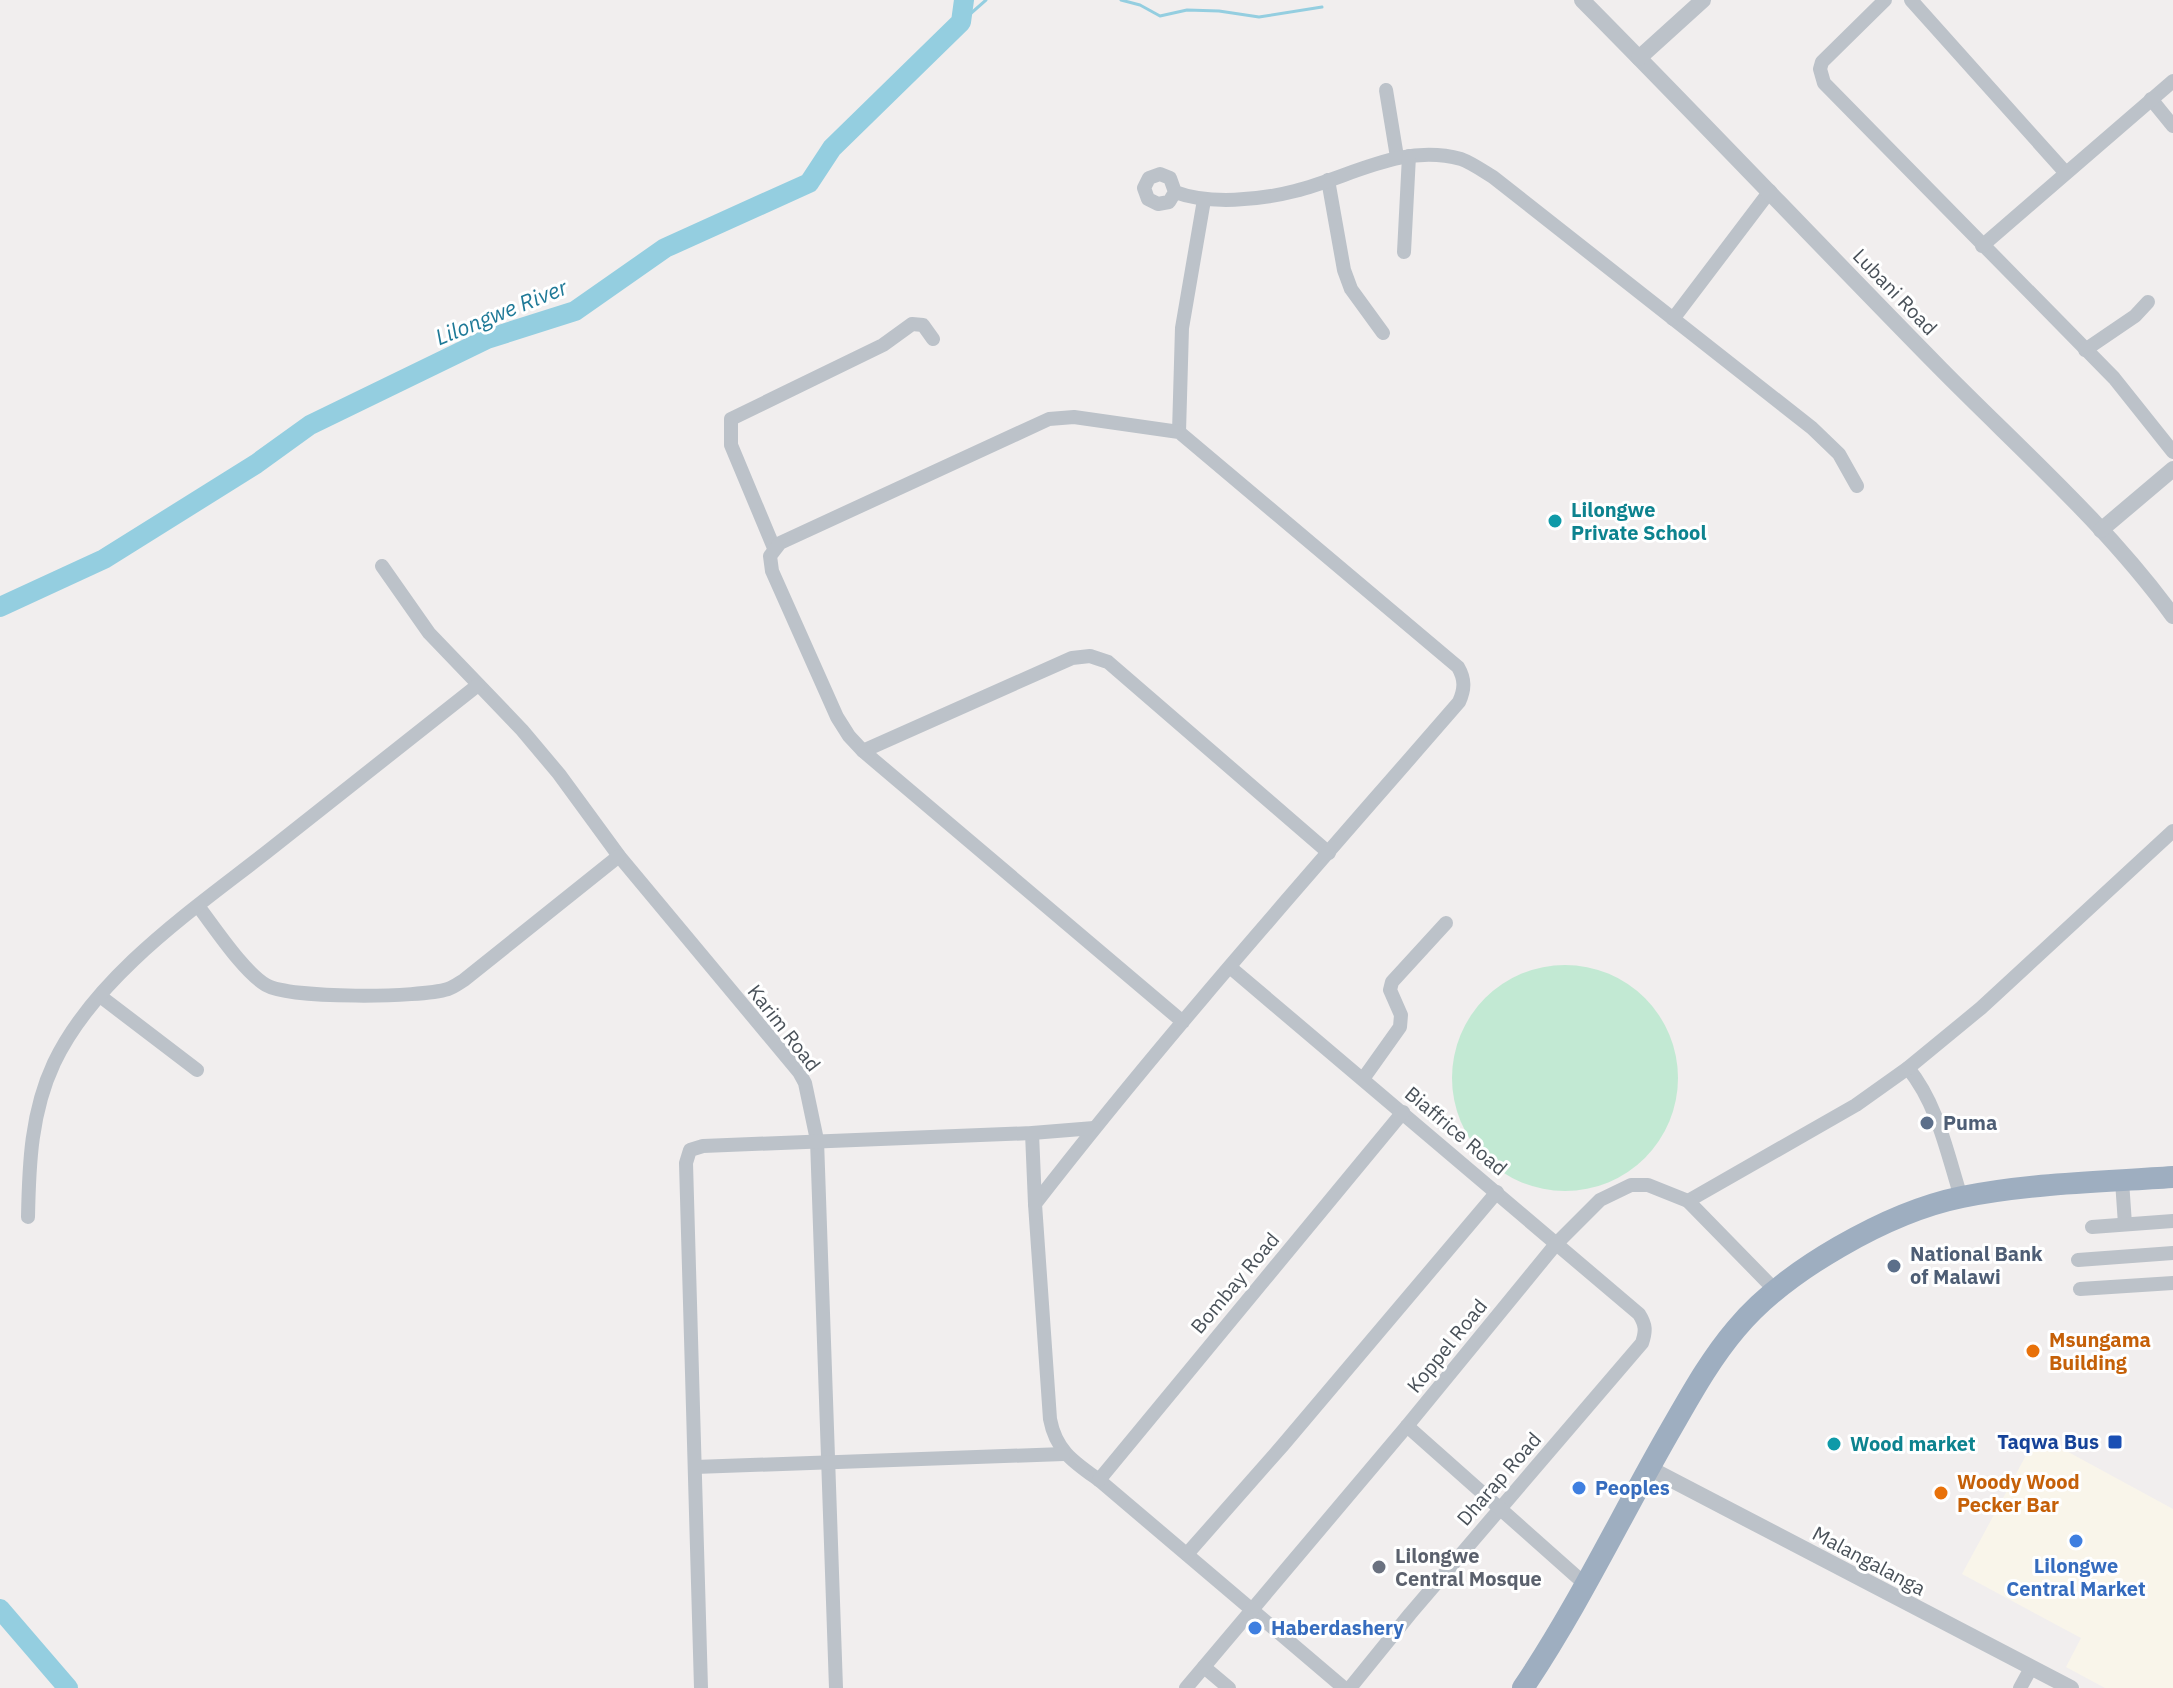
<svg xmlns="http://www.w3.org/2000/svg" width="2173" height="1688" viewBox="0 0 2173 1688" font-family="'IBM Plex Sans',sans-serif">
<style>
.commercial{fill:#f9f5ea}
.green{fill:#c2e9d3}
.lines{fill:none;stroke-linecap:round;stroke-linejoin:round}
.stream{stroke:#94cee0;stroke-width:3}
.river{stroke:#94cee0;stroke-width:20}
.minor{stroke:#bcc2c9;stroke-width:14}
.tertiary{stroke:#bcc2c9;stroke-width:16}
.trunk{stroke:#9eaec0;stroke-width:22}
.culture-dot{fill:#0f9aa8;stroke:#fff;stroke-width:3}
.service-dot{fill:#5c6f8a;stroke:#fff;stroke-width:3}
.food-dot{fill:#e8710a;stroke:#fff;stroke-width:3}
.transit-dot{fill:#1a4fb4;stroke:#fff;stroke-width:3}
.shop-dot{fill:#3f7fe0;stroke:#fff;stroke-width:3}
.worship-dot{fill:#6b7280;stroke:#fff;stroke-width:3}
.labels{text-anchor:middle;stroke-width:6;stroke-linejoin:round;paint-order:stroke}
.street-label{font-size:20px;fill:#495159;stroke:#fff}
.culture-label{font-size:20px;font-weight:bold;fill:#0d838f;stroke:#fff;text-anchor:start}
.service-label{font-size:20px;font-weight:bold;fill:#4e5e75;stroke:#fff;text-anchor:start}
.food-label{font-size:20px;font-weight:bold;fill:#c56008;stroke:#fff;text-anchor:start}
.transit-label{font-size:20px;font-weight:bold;fill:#164399;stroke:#fff;text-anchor:end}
.shop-label{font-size:20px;font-weight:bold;fill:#366cbe;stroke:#fff;text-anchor:start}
.worship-label{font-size:20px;font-weight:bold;fill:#5b616d;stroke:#fff;text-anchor:start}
.water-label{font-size:22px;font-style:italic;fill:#1e7997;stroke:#fff}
</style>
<rect width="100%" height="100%" fill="#f1eeee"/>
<polygon class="commercial" points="2037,1435 2173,1509 2173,1688 2105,1688 2066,1667 2081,1638 1962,1574"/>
<circle class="green" cx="1565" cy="1078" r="113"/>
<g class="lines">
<g class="stream">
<polyline points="1121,0 1140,5 1160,16 1187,10 1219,11 1259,17 1322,7"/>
<polyline points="961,22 986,0"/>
</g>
<g class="river">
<polyline points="0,607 104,559 256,464 310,425 487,339 575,311 665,248 809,183 832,148 961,22 964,0"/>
<polyline points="0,1609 68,1688"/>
</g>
<g class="minor">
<polyline points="1885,0 1822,62 1820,69 1824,83 2114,378 2173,452"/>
<polyline points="1911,0 2065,172"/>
<polyline points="1386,90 1397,157"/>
<polyline points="2151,99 2173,126"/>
<polyline points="1328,180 1344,270 1351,289 1383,333"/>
<path d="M1175,192L1170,178L1160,174L1149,178L1144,188L1148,199L1158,204L1169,202L1175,192C1209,205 1260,200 1295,191C1351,177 1401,143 1461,159C1472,163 1483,171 1493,177L1812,428L1839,454L1857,486"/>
<polyline points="1982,246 2173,81"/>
<polyline points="1404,252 1409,156"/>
<polyline points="1673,319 1770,191"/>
<polyline points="2085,350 2135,316 2148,302"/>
<polyline points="1179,432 1182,328 1204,200"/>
<polyline points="774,548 731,445 731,419 883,345 912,324 923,325 933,339"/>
<polyline points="382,566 429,633 522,730 559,774 619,856 799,1072 805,1083 817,1140 836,1688"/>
<polyline points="863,751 1072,658 1090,656 1108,662 1329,853"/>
<path d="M198,906C215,928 243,971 266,985C290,999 420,998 448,989C454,987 459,983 464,980L619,856"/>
<path d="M1231,968L1639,1314C1646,1325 1646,1331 1642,1343L1410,1614L1350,1688"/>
<polyline points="100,996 197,1070"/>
<path d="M1183,1022L863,751L849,736L837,717L772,571L770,556L780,543L1049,419L1074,417L1179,432L1458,667C1465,679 1465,689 1459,702C1316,867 1169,1031 1035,1204L1050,1419C1056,1451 1074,1462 1099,1480L1344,1688"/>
<path d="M1908,1068C1938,1105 1947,1153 1961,1197"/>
<polyline points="1363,1079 1400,1027 1401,1015 1390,990 1392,982 1446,923"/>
<polyline points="1032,1133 1035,1204"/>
<polyline points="2122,1181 2125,1224"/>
<polyline points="1688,1201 1856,1105 1908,1068 1981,1008 2173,831"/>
<path d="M28,1217C29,1164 31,1112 54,1063C96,975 194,909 268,851C338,795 408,740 478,685"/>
<polyline points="2092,1227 2173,1221"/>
<polyline points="2078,1260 2173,1253"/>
<polyline points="2080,1289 2173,1283"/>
<polyline points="1407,1426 1586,1585"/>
<polyline points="695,1467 1064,1454"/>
<polyline points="1099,1480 1403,1112"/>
<polyline points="1187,1554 1283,1445 1497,1192"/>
<polyline points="1204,1667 1229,1688"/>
<polyline points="701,1688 686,1163 690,1150 703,1146 1032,1133 1094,1128"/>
<polyline points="1186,1688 1407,1426 1556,1244 1600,1200 1631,1185 1648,1185 1688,1201 1776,1291"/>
<polyline points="2020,1688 2031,1668"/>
</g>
<g class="tertiary">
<path d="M1582,0C1703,122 1821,247 1941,369C2021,450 2106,524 2173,616"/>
<polyline points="1639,58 1703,0"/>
<polyline points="2101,530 2173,469"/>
<polyline points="1649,1468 2071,1688"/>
</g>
<path class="trunk" d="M1523,1688C1577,1608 1619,1520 1667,1436C1688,1400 1708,1362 1736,1329C1784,1271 1888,1212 1962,1197C2031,1183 2103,1182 2173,1177"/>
</g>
<g class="culture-dot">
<circle cx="1555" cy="521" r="8"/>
<circle cx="1834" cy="1444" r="8"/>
</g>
<g class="service-dot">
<circle cx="1927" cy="1123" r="8"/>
<circle cx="1894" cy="1266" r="8"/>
</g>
<g class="food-dot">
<circle cx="2033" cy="1351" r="8"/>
<circle cx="1941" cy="1493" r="8"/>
</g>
<rect class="transit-dot" x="2107" y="1434" width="16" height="16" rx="4"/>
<g class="shop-dot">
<circle cx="1579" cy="1488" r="8"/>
<circle cx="2076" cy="1541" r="8"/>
<circle cx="1255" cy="1628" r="8"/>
</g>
<circle class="worship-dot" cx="1379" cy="1567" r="8"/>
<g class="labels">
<g class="street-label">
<text transform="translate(1895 292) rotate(46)" y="7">Lubani Road</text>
<text transform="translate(784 1028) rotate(52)" y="7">Karim Road</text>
<text transform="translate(1456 1131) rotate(40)" y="7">Biaffrice Road</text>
<text transform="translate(1235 1283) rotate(-50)" y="7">Bombay Road</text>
<text transform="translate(1447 1346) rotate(-51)" y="7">Koppel Road</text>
<text transform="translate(1499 1479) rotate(-49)" y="7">Dharap Road</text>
<text transform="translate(1869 1561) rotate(28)" y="7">Malangalanga</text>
</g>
<g class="culture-label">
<text x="1571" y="517">Lilongwe<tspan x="1571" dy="23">Private School</tspan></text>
<text x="1850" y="1451">Wood market</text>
</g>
<g class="service-label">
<text x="1943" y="1130">Puma</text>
<text x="1910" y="1261">National Bank<tspan x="1910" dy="23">of Malawi</tspan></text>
</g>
<g class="food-label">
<text x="2049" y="1347">Msungama<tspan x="2049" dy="23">Building</tspan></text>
<text x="1957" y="1489">Woody Wood<tspan x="1957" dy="23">Pecker Bar</tspan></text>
</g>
<g class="transit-label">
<text x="2099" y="1449">Taqwa Bus</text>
</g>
<g class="shop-label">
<text x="1595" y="1495">Peoples</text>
<text x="2076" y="1573" text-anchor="middle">Lilongwe<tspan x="2076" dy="23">Central Market</tspan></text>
<text x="1271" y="1635">Haberdashery</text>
</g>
<g class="worship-label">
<text x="1395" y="1563">Lilongwe<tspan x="1395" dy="23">Central Mosque</tspan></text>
</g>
<g class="water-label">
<text transform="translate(501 312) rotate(-22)" y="8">Lilongwe River</text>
</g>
</g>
</svg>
